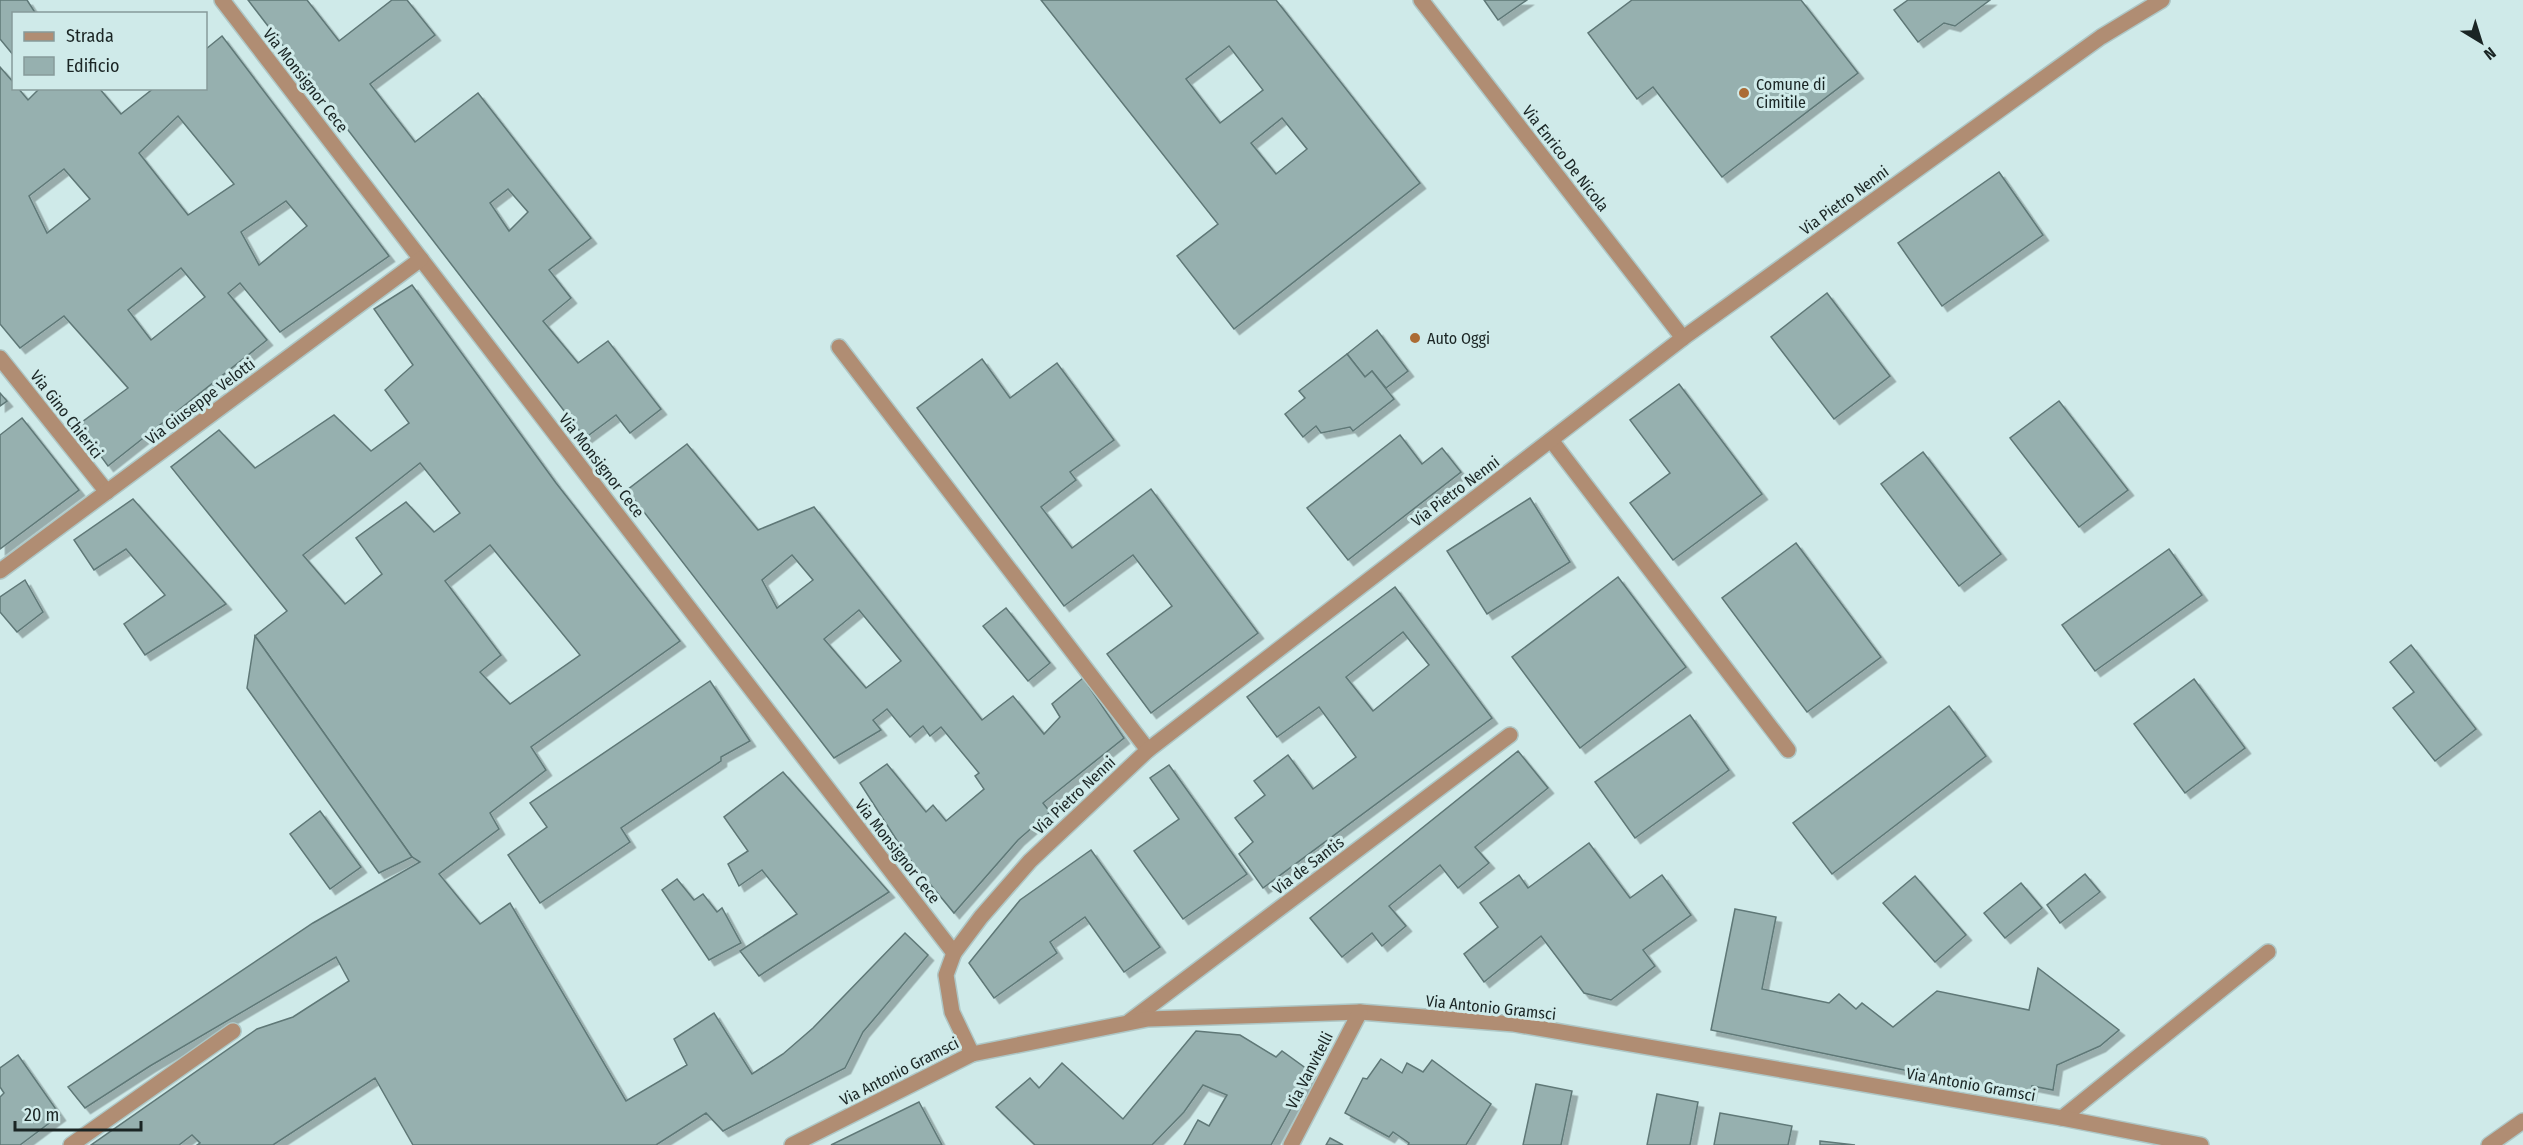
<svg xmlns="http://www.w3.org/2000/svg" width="2523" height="1145" viewBox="0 0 2523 1145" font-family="'Fira Sans Condensed',sans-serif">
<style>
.building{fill:#96b0af;stroke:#5f7877;stroke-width:1.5;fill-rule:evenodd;filter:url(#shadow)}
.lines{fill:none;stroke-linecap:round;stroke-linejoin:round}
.lane-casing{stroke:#aec7c6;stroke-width:18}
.street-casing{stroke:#aec7c6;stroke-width:18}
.lane{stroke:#b08d73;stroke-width:15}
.street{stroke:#b08d73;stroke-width:15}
.poi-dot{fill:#ab6b34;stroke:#cfeae9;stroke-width:2}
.labels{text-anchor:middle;stroke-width:6;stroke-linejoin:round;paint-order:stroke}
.street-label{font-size:16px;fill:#1a2524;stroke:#cfeae9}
.poi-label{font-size:16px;fill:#1a2524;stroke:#cfeae9;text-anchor:start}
</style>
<defs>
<filter id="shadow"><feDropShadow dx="5.5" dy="5.5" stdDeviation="0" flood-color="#0004"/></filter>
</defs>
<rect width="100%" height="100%" fill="#cfeae9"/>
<g class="building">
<polygon points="0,0 27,0 36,14 14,14 14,56 0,39"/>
<path d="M248,0H307L339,41L392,0H407L435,35L370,84L415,142L478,93L591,238L549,270L571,298L543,321L578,363L608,341L661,409L630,433L616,415L585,438ZM508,189L528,212L509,231L490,203Z"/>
<path d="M1041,0H1276L1420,183L1234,329L1177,256L1218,224ZM1229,46L1263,90L1220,123L1186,79ZM1282,118L1307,149L1276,174L1251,143Z"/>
<polygon points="1484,0 1527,0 1498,20"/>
<polygon points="1632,0 1801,0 1858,73 1722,177 1653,87 1637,99 1588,33"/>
<polygon points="1908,0 1990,0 1955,26 1944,23 1918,42 1894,10"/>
<path d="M222,36L389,256L280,332L240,283L228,293L267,340L108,466L78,425L128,388L64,316L20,348L0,324V67L14,83V88H18L28,100L40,88H99L121,114L154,88H206V49ZM178,116L234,184L188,215L139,153ZM64,169L90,199L47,233L29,196ZM286,201L307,226L259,265L241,232ZM181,268L205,297L151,340L128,310Z"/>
<polygon points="1999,172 2043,235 1942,306 1898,243"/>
<path d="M412,285L556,483L680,641L531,747L546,770L490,813L499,829L439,874L480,924L510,903L626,1101L687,1065L674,1039L714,1013L752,1074L783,1054L813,1028L905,933L928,955L863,1032L845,1068L723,1131L706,1113L656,1145H413L375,1078L273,1145H197L200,1143L192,1135L179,1145H91L257,1029L293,1017L349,981L336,957L150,1066L85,1108L68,1087L313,923L420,862L412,857L255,636L287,611L171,467L219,430L255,468L334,415L371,451L409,423L385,390L413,365L374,309ZM420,463L460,513L434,532L406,502L356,538L382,574L345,604L303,555ZM490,545L580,655L510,704L480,672L501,655L445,581Z"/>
<polygon points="1827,293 1890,376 1834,419 1771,337"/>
<polygon points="1377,330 1408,371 1386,388 1372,371 1365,377 1347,354"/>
<polygon points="1347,354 1365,377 1372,371 1394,399 1353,431 1350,427 1321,433 1316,426 1303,437 1285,414 1305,398 1299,391"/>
<polygon points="982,359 1010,398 1057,363 1114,440 1070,472 1076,480 1041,507 1072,548 1151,489 1258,633 1151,713 1107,654 1172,606 1133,555 1064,606 917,408"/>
<polygon points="1679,384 1762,494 1673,560 1630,503 1670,473 1630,420"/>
<polygon points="0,393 7,401 0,406"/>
<polygon points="2059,401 2128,490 2079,527 2010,438"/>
<polygon points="22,418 79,490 0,549 0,435"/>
<polygon points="1400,435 1422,464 1442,448 1461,472 1348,560 1307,508"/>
<path d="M687,444L758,530L814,507L982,720L1013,696L1044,734L1060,717L1052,704L1083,678L1124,738L1043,803L1050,812L1018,840L954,913L907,856L860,783L887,764L926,812L933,805L946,821L984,789L975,776L979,773L941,727L930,736L923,726L910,737L887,709L873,720L881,730L834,758L627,490ZM792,555L813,580L777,608L762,580ZM859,610L901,661L866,688L824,639Z"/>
<polygon points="1923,452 2001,554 1959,586 1881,484"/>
<polygon points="1530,498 1570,562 1487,614 1447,551"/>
<polygon points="133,499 226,604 145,655 124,624 165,595 126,549 94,570 74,540"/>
<polygon points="1796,543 1881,657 1807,712 1722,598"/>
<polygon points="2169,549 2202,595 2095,671 2062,625"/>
<polygon points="1618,577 1686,667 1580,748 1512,657"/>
<polygon points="25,580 43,612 17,632 0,612 0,597"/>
<path d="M1395,587L1492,718L1263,888L1239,854L1253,842L1235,818L1265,795L1254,781L1288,755L1313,789L1356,757L1319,707L1277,737L1247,697ZM1403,632L1429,665L1373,711L1346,677Z"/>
<polygon points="1006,608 1050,663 1028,681 983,626"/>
<polygon points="255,636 412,857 379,873 247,688"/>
<polygon points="2411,645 2476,729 2435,761 2393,708 2414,692 2390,662"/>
<polygon points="2194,679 2245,748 2185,793 2134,724"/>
<polygon points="710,681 750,741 721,757 721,761 621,828 630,842 540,903 508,855 547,827 530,803"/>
<polygon points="1949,706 1986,756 1832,874 1793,823"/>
<polygon points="1690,715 1729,770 1635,838 1595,782"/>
<polygon points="1518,751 1548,788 1475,847 1489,863 1458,888 1440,865 1389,906 1406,926 1382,946 1372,933 1342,957 1310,918"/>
<polygon points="1169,765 1247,874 1183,919 1134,851 1179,819 1150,778"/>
<polygon points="783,772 889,892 759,976 740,951 797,914 762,870 739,886 728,864 748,851 724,817"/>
<polygon points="320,811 361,867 330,889 290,834"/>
<polygon points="1589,843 1630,898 1662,875 1691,915 1643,950 1655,966 1611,1000 1584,993 1541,936 1484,982 1464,954 1498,927 1480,903 1519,875 1528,888"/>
<polygon points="1091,850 1160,947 1124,972 1085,917 1050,942 1057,953 994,998 969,963 1020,900"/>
<polygon points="2085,874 2100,892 2060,923 2047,905"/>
<polygon points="1915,876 1966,935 1935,962 1883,903"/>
<polygon points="677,879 694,900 703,894 717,912 722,908 741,943 709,960 662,890"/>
<polygon points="2021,883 2042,908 2005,938 1984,913"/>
<polygon points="1735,909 1776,917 1762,989 1829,1003 1839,994 1856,1009 1862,1003 1893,1027 1937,991 2029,1010 2038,968 2119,1030 2100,1046 2057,1065 2053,1090 2032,1086 2030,1096 1711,1030"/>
<polygon points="1196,1031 1240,1035 1276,1057 1282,1051 1311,1072 1271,1145 1184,1145 1198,1120 1209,1126 1227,1095 1203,1085 1184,1112 1152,1145 1035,1145 996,1107 1030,1078 1039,1088 1062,1063 1123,1119"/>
<polygon points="18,1055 60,1115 20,1145 0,1145 0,1097 4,1093 0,1087 0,1068"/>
<polygon points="1381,1059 1402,1073 1407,1063 1423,1072 1432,1060 1491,1104 1466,1145 1408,1145 1409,1143 1393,1132 1389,1137 1345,1113 1363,1078 1367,1079"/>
<polygon points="1536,1084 1572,1091 1561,1145 1523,1145"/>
<polygon points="1657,1094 1698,1102 1690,1145 1647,1145"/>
<polygon points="919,1102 942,1145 831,1145"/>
<polygon points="1720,1113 1792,1126 1788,1145 1714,1145"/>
<polygon points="1330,1138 1343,1145 1326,1145"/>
<polygon points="1820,1141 1855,1145 1820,1145"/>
</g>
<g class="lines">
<g class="lane-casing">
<polyline id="lane" points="2062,1118 2268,952"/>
</g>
<g class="street-casing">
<g id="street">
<polyline points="222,0 954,953"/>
<polyline points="1421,0 1683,338"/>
<polyline points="839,347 1148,750"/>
<polyline points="0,358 107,492"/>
<polyline points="1551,440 1788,750"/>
<polyline points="0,571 421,259"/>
<polyline points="1130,1021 1510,735"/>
<polyline points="972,1054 952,1012 946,975 954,953 981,917 1030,861 1148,750 1683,338 2101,37 2162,0"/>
<polyline points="71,1145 233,1031"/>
<polyline points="792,1145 972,1054 1148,1019 1360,1012 1514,1024 2062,1118 2201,1145"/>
<polyline points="1291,1145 1360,1012"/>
<polyline points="2489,1145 2523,1121"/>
</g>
</g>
<use href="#lane" class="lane"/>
<use href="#street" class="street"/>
</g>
<g class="poi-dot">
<circle cx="1744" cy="93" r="6"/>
<circle cx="1415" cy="338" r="6"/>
</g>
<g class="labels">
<g class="street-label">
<text transform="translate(306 80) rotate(52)" y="6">Via Monsignor Cece</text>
<text transform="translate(1566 158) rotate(52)" y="6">Via Enrico De Nicola</text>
<text transform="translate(1844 200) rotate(-36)" y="6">Via Pietro Nenni</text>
<text transform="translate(200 401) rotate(-37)" y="6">Via Giuseppe Velotti</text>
<text transform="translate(67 414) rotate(52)" y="6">Via Gino Chierici</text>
<text transform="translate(602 465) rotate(52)" y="6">Via Monsignor Cece</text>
<text transform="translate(1455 491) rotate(-37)" y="6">Via Pietro Nenni</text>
<text transform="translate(1074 795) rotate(-43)" y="6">Via Pietro Nenni</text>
<text transform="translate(898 851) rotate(52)" y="6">Via Monsignor Cece</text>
<text transform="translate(1308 865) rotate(-37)" y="6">Via de Santis</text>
<text transform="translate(1491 1007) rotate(6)" y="6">Via Antonio Gramsci</text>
<text transform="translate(1309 1070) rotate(-63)" y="6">Via Vanvitelli</text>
<text transform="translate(899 1071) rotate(-27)" y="6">Via Antonio Gramsci</text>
<text transform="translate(1971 1084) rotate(10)" y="6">Via Antonio Gramsci</text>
</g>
<g class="poi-label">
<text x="1756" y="90">Comune di<tspan x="1756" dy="18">Cimitile</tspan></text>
<text x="1427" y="344">Auto Oggi</text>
</g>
</g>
<rect x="12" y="12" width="195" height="78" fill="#cfeae9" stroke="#879b9a" stroke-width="1.5"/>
<rect x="24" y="32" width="30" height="9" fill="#b08d73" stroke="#879b9a" stroke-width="1.5"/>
<text x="66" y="42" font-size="18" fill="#1a2524">Strada</text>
<rect x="24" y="57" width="30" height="18" fill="#96b0af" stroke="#879b9a" stroke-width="1.5"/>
<text x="66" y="72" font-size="18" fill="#1a2524">Edificio</text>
<g transform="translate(2481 42) rotate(142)" stroke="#cfeae9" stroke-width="4.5" paint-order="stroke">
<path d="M0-4.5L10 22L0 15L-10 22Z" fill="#1a2524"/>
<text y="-9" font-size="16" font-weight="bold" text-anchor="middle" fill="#1a2524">N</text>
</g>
<path d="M15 1121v9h126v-9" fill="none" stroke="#1a2524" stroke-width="3"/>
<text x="24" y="1121" font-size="18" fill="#1a2524" stroke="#cfeae9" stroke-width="4.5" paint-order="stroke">20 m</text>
</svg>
